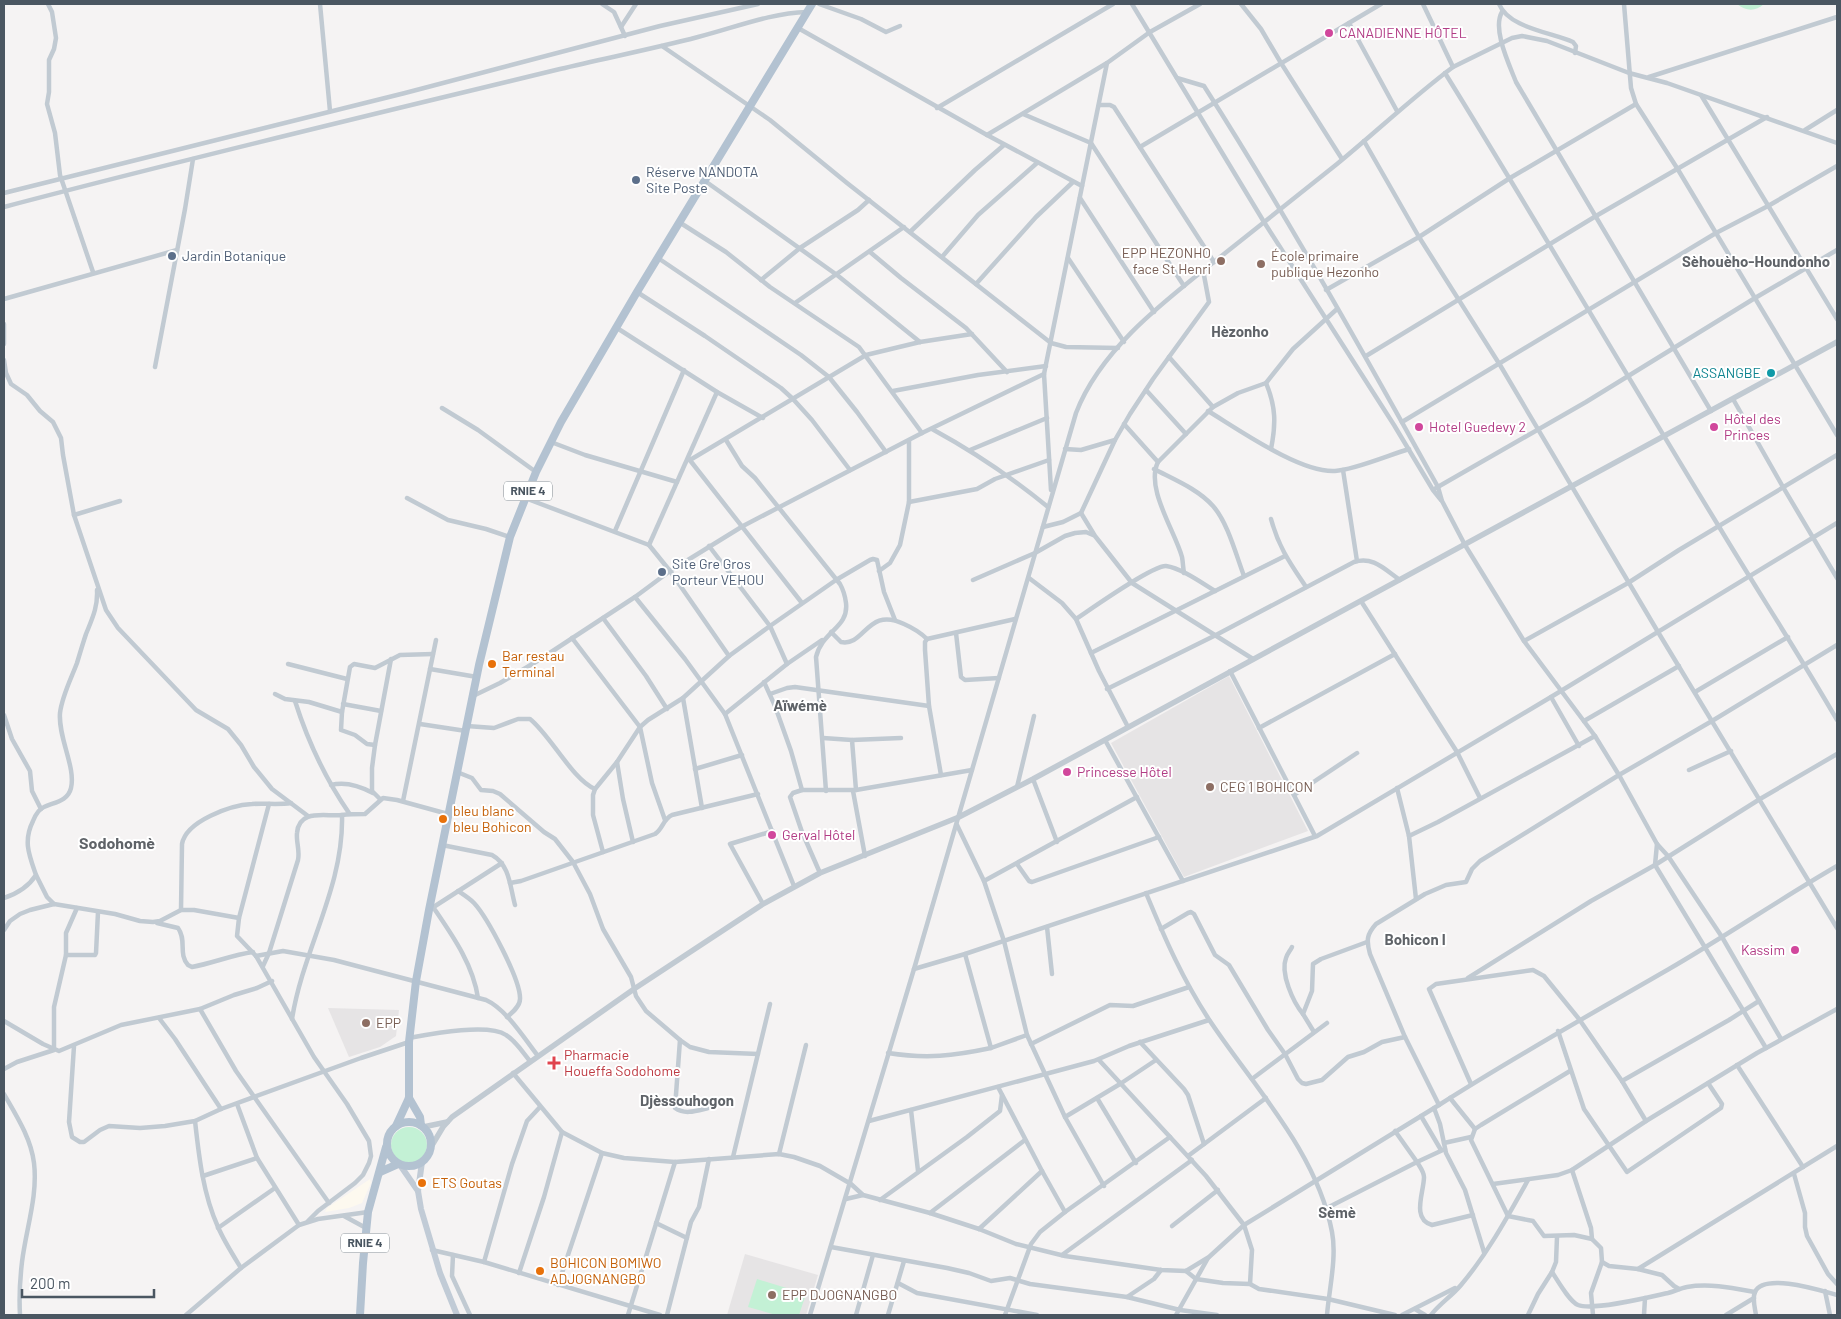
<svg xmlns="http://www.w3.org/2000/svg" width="1841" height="1319" viewBox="0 0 1841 1319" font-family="Barlow,sans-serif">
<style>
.commercial{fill:#fdf9ef}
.education{fill:#e6e4e5}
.green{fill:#c3f1d5}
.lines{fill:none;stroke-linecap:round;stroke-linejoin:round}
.minor{stroke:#c1cad2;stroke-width:4.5}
.tertiary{stroke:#c1cad2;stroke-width:5.5}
.secondary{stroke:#c1cbd6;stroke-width:6}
.primary{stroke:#b3c2d1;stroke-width:8}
.hotel-dot{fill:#d1479c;stroke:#fff;stroke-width:2}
.service-dot{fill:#5c6f8a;stroke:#fff;stroke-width:2}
.education-dot{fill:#8d6e63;stroke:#fff;stroke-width:2}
.culture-dot{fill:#0f9aa8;stroke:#fff;stroke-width:2}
.food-dot{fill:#e8710a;stroke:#fff;stroke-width:2}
.health-dot{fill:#e0444e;stroke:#fff;stroke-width:2}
.labels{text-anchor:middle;stroke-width:4;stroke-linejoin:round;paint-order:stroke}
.shield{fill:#fff;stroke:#808990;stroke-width:1}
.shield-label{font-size:12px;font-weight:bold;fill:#4a5661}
.hotel-label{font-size:14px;fill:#b23c85;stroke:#fff;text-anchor:start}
.service-label{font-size:14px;fill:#4e5e75;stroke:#fff;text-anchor:start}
.education-label{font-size:14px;fill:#785e54;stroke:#fff;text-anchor:start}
.culture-label{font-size:14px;fill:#0d838f;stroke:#fff;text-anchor:end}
.food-label{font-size:14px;fill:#c56008;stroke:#fff;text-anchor:start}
.health-label{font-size:14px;fill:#be3a42;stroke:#fff;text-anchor:start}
.neighbourhood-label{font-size:15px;font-weight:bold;fill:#5f6368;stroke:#fff}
.quarter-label{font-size:16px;font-weight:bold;fill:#5f6368;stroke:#fff}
</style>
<rect width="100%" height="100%" fill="#f5f3f3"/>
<polygon class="commercial" points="370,1179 371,1183 362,1203 349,1208 325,1212 327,1208"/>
<g class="education">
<polygon points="1229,676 1308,831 1184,877 1111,743"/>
<polygon points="328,1008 399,1010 396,1036 380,1047 349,1057"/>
<polygon points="745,1254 818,1275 806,1315 727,1315"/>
</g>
<g class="green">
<path d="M1737,4H1764C1755,12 1746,11 1737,4Z"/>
<circle cx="409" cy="1145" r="18"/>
<polygon points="757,1279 806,1294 799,1315 776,1315 748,1307"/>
</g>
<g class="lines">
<g class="minor">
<polyline points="48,4 52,12 56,38 54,49 49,60 49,92 47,104 55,133 60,175 93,272"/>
<polyline points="320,4 330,111"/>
<polyline points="602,4 614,12 625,36"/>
<polyline points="819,4 861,19 886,32 900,26"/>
<polyline points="1132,4 1264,222 1394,425 1433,490 1441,500"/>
<polyline points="1241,4 1261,29 1281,63 1342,159"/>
<polyline points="1423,4 1453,67"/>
<path d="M1499,4C1509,28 1550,32 1573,42L1576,46L1575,53"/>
<polyline points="1624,4 1631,88 1636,104 1677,168 1837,435"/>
<path d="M1502,12C1492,29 1509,64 1516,82L1711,411"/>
<polyline points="1349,23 1397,111"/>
<polyline points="621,27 636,4"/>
<polyline points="798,28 987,135 1107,63 1150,32 1200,4"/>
<polyline points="662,46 770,120 847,183 1051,343 1066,347 1118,348"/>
<path d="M1445,73C1538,223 1626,375 1718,525C1757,590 1799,654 1837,720"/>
<polyline points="1649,77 1837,17"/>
<path d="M1177,78L1204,86C1287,216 1363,352 1438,487L1442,501L1465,545L1524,641L1595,736L1619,775L1657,844L1668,856L1722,937L1781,1039"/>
<polyline points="1701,95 1837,319"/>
<polyline points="1099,105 1110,105 1114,107 1214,262"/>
<polyline points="937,108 1113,4"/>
<polyline points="1023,114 1091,143 1184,286"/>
<polyline points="1805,130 1837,110"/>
<polyline points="987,135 1082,186"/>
<polyline points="1364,141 1419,237 1500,365 1658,632 1837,928"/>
<polyline points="1140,147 1381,4"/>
<polyline points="705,181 837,275 920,342"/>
<polyline points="4,193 405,93 660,26 758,4"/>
<polyline points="1080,198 1154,312"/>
<path d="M4,207C189,158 375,114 560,69C606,58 652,49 698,37C734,28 770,13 807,12"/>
<polyline points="679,222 726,252 770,287 859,347 922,433"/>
<polyline points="910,232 975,170 1004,145"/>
<polyline points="870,252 901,278 966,328 1007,372"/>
<polyline points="942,257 978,215 1037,163"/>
<polyline points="658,258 801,355 829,377 857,412 886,452"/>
<polyline points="1068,258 1124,342"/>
<polyline points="761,280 800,248 858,210 869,200"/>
<polyline points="976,284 1036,217 1073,182"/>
<polyline points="1326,290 1419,237 1510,178 1636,104"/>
<polyline points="637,292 705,336 781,388 793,399 812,420 850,470"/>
<polyline points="4,299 177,250"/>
<polyline points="795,303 904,227"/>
<polyline points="4,324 4,344"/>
<polyline points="617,328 717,392 763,418"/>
<polyline points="1366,356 1596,216 1767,117"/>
<polyline points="1169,357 1213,407"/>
<polyline points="4,360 6,373 11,384 27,395 40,411 53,422 61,438 63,455 74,515 106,610 118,628 196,710 228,729 241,745 254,767 272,789 308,816"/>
<polyline points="155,367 185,209 193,159"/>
<path d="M1266,383C1276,407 1276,424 1271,449"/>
<polyline points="1146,390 1186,434"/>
<polyline points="893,391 978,375 1046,366"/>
<polyline points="1733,399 1783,487 1837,578"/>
<polyline points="442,408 478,430 536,472"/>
<path d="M1208,411C1238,429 1300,473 1335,471C1354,470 1389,455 1409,449"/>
<polyline points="1402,422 1716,233 1768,206 1837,166"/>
<polyline points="1124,424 1158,462"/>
<path d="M932,429C976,453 1009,475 1048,507"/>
<path d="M726,440L742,466L755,478L840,584C844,591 845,595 846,603C849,628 822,631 816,657L826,791"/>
<polyline points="551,442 585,455 677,482"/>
<polyline points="1065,449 1081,450 1115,440"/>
<polyline points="970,450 1047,418"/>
<polyline points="689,459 802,603"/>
<polyline points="690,460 866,355 920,342 972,334"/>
<path d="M1154,469C1173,479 1198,489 1213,506C1228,523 1236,555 1244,576"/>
<polyline points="1343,470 1357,561"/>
<polyline points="1436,488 1586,402 1755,298 1837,250"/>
<polyline points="1051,490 1044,374 1107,63"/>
<polyline points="407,498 448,520 486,529 510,537"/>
<polyline points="525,498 649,545 670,571 729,656"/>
<polyline points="909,502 977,489 995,479 1049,460"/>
<polyline points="1081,513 1095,536 1132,583 1253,659"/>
<polyline points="74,515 120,501"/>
<path d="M1271,519C1279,548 1290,563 1306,587"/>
<polyline points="1043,527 1063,522 1081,513 1115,440 1130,414 1153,379 1209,302 1203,270"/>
<polyline points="615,531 684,370"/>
<polyline points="649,545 717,392"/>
<polyline points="709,546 770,626 787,664"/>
<polyline points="879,571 890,563 900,545 909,502 909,441"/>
<path d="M1184,573C1183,568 1183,562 1182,557C1175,531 1145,488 1158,462L1213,407L1238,393L1266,383L1293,349L1337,309"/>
<polyline points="1029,578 1062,603 1076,619 1099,671 1128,727"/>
<polyline points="973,580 1035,553 1065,536 1075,533 1086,532 1093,535"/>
<polyline points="635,597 685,659 725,714 794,886"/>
<polyline points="1361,601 1457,752 1480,798"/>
<polyline points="603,618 646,676 667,709"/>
<path d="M1076,619C1091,609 1153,565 1166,566C1181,568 1202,583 1215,591"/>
<path d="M831,632L841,642C865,647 867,606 904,624C913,628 920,632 927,639"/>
<polyline points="956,633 961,677 965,680 999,678"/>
<polyline points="572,638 640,727 652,783 665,820"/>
<polyline points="927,639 925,642 925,650 929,706 941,775"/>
<polyline points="927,639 1015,619"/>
<polyline points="1524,641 1628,583 1679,550 1837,455"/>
<polyline points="1091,653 1285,556"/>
<polyline points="288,664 347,679"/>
<polyline points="430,669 477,677"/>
<polyline points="1230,671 1315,836"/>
<polyline points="764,682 775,706 791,751 802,790"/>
<path d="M1107,689L1216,635L1354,562C1373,556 1384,569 1400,580"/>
<polyline points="1695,692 1788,637"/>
<polyline points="275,694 285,699 309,702 342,712"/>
<polyline points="770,694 787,688 795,687 929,706"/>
<polyline points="473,696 500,683 539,660 635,597 670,571 743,526 922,433 1044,374"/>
<polyline points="1551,697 1579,746"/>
<polyline points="683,698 702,808"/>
<path d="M295,701C308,742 325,778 349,813"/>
<polyline points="343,704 381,711"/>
<polyline points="725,714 787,664 822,640"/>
<polyline points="4,715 12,739 30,771 32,791 41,809"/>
<polyline points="1584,721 1679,666"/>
<polyline points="420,724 466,731"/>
<path d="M467,726L494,728L518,719H530C551,736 572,779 595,789"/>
<polyline points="1259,728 1395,654"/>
<polyline points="823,738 852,740 856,790"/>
<polyline points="852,740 901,738"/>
<polyline points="1105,740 1183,881"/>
<polyline points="375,745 367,744 355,735 341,730 342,712 350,667 354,664 375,668 400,655 433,654"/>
<polyline points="617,762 623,799 633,842"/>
<polyline points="695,769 742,755"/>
<polyline points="1689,770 1731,751"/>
<polyline points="457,772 472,778 481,790 493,791 500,794 544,832 555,839 573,862 590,894 603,929 631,977 636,996 646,1011 680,1040 690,1047 709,1052 758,1054"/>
<polyline points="1033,779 1057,842"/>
<path d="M331,785C346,781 360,786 373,793"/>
<polyline points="1017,787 1034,716"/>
<polyline points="1397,788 1409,836 1416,899"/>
<polyline points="853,791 865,856"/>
<polyline points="1294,795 1357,753"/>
<polyline points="380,799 372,791 372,768 375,745 391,659"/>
<polyline points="403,801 436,640"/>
<polyline points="269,804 239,918 237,936 256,956 314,1057 347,1104 369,1141 371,1156 369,1163 363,1175 355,1183 318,1211 308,1221"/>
<polyline points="957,825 984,881 1004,941 1027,1035 1065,1117 1104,1186"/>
<polyline points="1409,836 1438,822 1595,736"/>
<polyline points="1657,844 1655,865 1766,1048"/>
<path d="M442,845L492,855C510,865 510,887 515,905"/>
<polyline points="603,852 593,815 593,795 595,789 617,762 640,727 648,720 683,698 729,656 770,626 836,580 870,560 873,559 877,560 884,592 895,620"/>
<polyline points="1017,864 1029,881 1032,882 1159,837"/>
<polyline points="820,873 802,832 790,797 793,793 802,790 856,790 972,770"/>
<polyline points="36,875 47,897 54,904"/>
<polyline points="984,881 1137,797"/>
<path d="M510,883L521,881L655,834C663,829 663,819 672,815L758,794"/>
<path d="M458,891C464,895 469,898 474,903C487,917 521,980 520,999C520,1006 513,1012 507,1017"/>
<path d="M1146,893C1165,939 1183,980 1210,1021C1254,1087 1317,1152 1332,1232C1337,1257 1329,1290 1327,1315"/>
<path d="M4,898C16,894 29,886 36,875C29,855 23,841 33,821C35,816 39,809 44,807C55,802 68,801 71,788C76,767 58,738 60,713C62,696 71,679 77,663C80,653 83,643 86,634C92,619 98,607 97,590"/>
<polyline points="763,904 730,844 773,831"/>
<path d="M433,907C452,935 473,964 478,998"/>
<polyline points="77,908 66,933 66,955 95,955 96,953 98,912"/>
<polyline points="432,908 502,863"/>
<path d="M181,910L182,844C186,821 231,805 252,804C265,803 278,805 291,803"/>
<path d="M157,923L178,928C187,940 178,954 188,965L192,967C213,963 232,955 253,952"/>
<polyline points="1047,927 1052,974"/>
<polyline points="1161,929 1188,913 1191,912 1194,914 1215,955 1229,965 1268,1030 1285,1054 1298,1079 1302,1083 1306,1084 1322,1080 1348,1057 1364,1052 1382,1042 1405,1037"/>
<polyline points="4,930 10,921 20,914 30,910 54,904 115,914 140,921 153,922 160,921 181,910 194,910 239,918"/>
<path d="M1292,947C1290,951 1287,954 1286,958C1280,973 1293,1002 1303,1014"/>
<polyline points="965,954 991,1048 1027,1035"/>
<path d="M256,956L283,951L334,960L486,1000C506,1009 524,1038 538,1056"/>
<path d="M263,966L269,953L298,860C300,850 296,842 297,833C299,808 326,817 342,815C350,814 357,814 365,814L383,798L397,800L448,814"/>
<path d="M914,969L1076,413C1102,346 1169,298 1224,254C1262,224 1299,194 1337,164C1376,132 1413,97 1453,67L1512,38L1522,36L1547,41L1629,73L1667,83L1837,143"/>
<polyline points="1468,978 1591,901 1655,865 1760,799 1837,754"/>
<polyline points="200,1009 236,1071 329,1203"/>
<polyline points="159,1018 175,1039 221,1109"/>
<path d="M292,1019C303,949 344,887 342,815"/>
<polyline points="4,1021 43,1044 59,1051 121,1025 200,1009 234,995 257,988 272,981"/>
<polyline points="1558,1031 1584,1109 1627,1172 1721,1108 1722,1104 1708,1083"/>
<polyline points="1314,1032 1303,1014 1312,991 1313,964 1321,959 1367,942"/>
<path d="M409,1038C431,1034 488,1023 506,1035C516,1041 523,1053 530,1061"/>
<path d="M680,1040L675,1108C685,1115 696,1111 708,1108"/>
<polyline points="1140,1042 1184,1089 1188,1095 1204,1144"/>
<polyline points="1031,1044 1110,1005 1133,1006 1189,987"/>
<polyline points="74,1046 69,1122 72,1137 80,1142 84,1142 100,1130 109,1126 140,1128 165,1126 195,1121 221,1109 361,1058 409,1042"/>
<path d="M888,1053C927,1059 953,1056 991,1048"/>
<polyline points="1099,1060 1206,1176 1244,1225 1252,1250 1250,1284"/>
<polyline points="1737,1065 1803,1167"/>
<polyline points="4,1069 17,1062 54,1050 54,1007 66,955"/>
<polyline points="1570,1071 1481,1125 1475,1129 1471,1140 1508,1216 1533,1221 1544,1236 1574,1235 1592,1239"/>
<path d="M513,1073L562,1132L602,1153L624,1158L675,1162L779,1154L794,1157L820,1166L851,1184L863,1195L930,1213L979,1229L1016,1244L1065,1256L1161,1270L1186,1271L1209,1257L1244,1225L1439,1105C1514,1057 1591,1014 1669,969C1726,936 1780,899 1837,866"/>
<polyline points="1252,1079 1327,1023"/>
<polyline points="1622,1081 1646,1121"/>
<polyline points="1471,1084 1429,989 1436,984 1533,970 1544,976 1579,1019 1622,1081 1729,1020 1759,1001"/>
<polyline points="998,1087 1042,1171 1065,1212"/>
<path d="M4,1094C16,1115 31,1138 34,1163C38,1196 26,1229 22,1262C20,1279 19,1298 20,1315"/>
<polyline points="1097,1098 1136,1163"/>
<polyline points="1450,1098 1475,1129"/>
<polyline points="237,1104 257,1158 299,1225"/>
<path d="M1439,1105L1405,1037L1370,954C1366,940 1367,934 1376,924L1425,894L1446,885L1466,882L1472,869L1480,861L1619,775L1712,721L1837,645"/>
<polyline points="1434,1108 1440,1124 1446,1153 1465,1190 1484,1252"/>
<polyline points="911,1110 918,1171"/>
<polyline points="1421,1116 1441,1150"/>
<polyline points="1065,1117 1120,1084 1156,1060"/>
<path d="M195,1121C199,1157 203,1194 218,1227C224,1241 233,1255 241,1268"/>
<polyline points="869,1121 1094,1061 1129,1046 1209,1020"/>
<polyline points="1444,1143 1471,1137"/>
<path d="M1445,1149L1417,1162C1420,1167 1424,1172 1424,1177C1424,1192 1411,1219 1432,1225L1473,1215"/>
<polyline points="779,1154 806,1045"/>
<polyline points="1188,1156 1266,1098"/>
<polyline points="733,1157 770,1004"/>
<polyline points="1572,1170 1591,1228 1592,1239 1601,1248 1602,1262 1591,1293 1593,1315"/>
<polyline points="1794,1174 1805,1213 1805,1227 1807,1236 1828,1274 1837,1284"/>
<polyline points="203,1176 257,1158"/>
<polyline points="1493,1184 1558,1175 1572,1170 1646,1121 1757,1053 1837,1009"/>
<polyline points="846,1199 863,1195"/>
<polyline points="880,1200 967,1137 1000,1111 1002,1095"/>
<polyline points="1325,1209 1417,1162 1395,1131"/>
<polyline points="930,1213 1025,1140"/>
<polyline points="344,1216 366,1228"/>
<polyline points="656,1223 687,1238"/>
<polyline points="1172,1226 1218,1190"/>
<polyline points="218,1228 275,1188"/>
<polyline points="979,1229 1042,1171"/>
<polyline points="831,1247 947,1268 969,1273 991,1281 1010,1278 1030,1284 1127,1297 1180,1310 1217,1315"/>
<polyline points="432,1250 484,1262 660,1315"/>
<polyline points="453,1255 452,1276 470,1315"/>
<polyline points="1062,1255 1192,1160"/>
<polyline points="484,1262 512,1164 527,1121 540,1107"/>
<polyline points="1602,1262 1609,1266 1638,1269 1837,1146"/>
<polyline points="1638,1269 1662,1275 1674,1286 1679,1289"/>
<polyline points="1186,1271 1196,1279 1223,1283 1250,1284 1259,1289 1328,1299 1395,1315"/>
<path d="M1552,1272C1558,1281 1569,1301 1578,1305C1594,1311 1650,1297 1668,1293C1675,1291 1681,1288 1687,1287C1709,1283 1733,1288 1755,1292"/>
<polyline points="519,1273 544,1197 562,1132"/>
<polyline points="898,1283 917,1293 1037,1315"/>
<polyline points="558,1285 602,1153"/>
<polyline points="1825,1291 1830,1315"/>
<polyline points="1127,1297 1154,1279 1161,1270"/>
<polyline points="1415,1309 1425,1315"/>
<polyline points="186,1315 241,1268 299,1225 318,1219 368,1212"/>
<polyline points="628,1315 675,1162"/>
<polyline points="667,1315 691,1222 699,1207 709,1159"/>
<polyline points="810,1315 914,969 965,954 1317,836 1551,697 1837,523"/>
<polyline points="856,1315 873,1255"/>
<polyline points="888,1315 904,1261"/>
<polyline points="1005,1315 1031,1244 1040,1232 1065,1212 1170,1137"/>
<polyline points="1176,1315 1208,1258"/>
<polyline points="1402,1315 1455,1288"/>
<path d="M1431,1315C1439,1304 1452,1296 1461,1285C1488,1253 1508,1216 1528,1180"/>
<polyline points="1528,1315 1538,1294 1552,1272 1556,1262 1557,1237"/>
<polyline points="1644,1315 1645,1298"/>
<polyline points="1726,1315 1754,1298"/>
<path d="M1756,1315C1755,1308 1752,1299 1755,1292C1764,1272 1822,1291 1837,1295"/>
</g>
<g class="tertiary">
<polyline points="423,1127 447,1122"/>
<polyline points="431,1147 443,1127 452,1117 634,989 763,904 820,873 959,817 1033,779 1837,342"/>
</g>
<g class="secondary">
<polyline points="422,1162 418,1191 421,1209 440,1273 457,1315"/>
<polyline points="400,1165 418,1191"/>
</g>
<g class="primary">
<polyline points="409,1098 420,1117 421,1125"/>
<circle cx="409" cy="1144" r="22"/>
<polyline points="396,1126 409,1098 409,1042 416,981 429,910 479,665 510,537 536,472 561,422 637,292 812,4"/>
<polyline points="380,1172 398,1164"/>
<polyline points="360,1315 363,1263 368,1212 386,1147"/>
</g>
</g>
<g class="hotel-dot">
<circle cx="1329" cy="33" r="5"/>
<circle cx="1419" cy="427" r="5"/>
<circle cx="1714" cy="427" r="5"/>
<circle cx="1067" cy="772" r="5"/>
<circle cx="772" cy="835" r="5"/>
<circle cx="1795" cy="950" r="5"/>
</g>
<g class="service-dot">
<circle cx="636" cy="180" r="5"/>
<circle cx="172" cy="256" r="5"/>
<circle cx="662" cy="572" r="5"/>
</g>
<g class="education-dot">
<circle cx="1221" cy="261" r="5"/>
<circle cx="1261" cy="264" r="5"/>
<circle cx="1210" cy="787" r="5"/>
<circle cx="366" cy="1023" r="5"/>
<circle cx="772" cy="1295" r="5"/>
</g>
<circle class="culture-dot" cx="1771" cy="373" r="5"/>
<g class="food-dot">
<circle cx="492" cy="664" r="5"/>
<circle cx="443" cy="819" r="5"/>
<circle cx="422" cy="1183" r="5"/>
<circle cx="540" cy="1271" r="5"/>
</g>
<path class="health-dot" d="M551.5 1055.5h5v5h5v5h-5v5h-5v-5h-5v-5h5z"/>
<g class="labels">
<g class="shield">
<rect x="504" y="481.5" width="48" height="19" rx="4"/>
<rect x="341" y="1233.5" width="48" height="19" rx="4"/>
</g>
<g class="shield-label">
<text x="528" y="495">RNIE 4</text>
<text x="365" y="1247">RNIE 4</text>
</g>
<g class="hotel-label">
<text x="1339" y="38">CANADIENNE HÔTEL</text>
<text x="1724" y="424">Hôtel des<tspan x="1724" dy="16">Princes</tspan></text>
<text x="1429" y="432">Hotel Guedevy 2</text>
<text x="1077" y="777">Princesse Hôtel</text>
<text x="782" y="840">Gerval Hôtel</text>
<text x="1785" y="955" text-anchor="end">Kassim</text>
</g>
<g class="service-label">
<text x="646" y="177">Réserve NANDOTA<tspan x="646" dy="16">Site Poste</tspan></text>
<text x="182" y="261">Jardin Botanique</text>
<text x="672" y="569">Site Gre Gros<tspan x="672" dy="16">Porteur VEHOU</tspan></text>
</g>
<g class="education-label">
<text x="1211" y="258" text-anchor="end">EPP HEZONHO<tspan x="1211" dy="16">face St Henri</tspan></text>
<text x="1271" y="261">École primaire<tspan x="1271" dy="16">publique Hezonho</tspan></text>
<text x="1220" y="792">CEG 1 BOHICON</text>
<text x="376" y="1028">EPP</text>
<text x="782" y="1300">EPP DJOGNANGBO</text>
</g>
<g class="culture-label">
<text x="1761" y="378">ASSANGBE</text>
</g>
<g class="food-label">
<text x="502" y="661">Bar restau<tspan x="502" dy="16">Terminal</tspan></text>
<text x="453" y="816">bleu blanc<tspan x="453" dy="16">bleu Bohicon</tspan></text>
<text x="432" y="1188">ETS Goutas</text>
<text x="550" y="1268">BOHICON BOMIWO<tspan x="550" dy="16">ADJOGNANGBO</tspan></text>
</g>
<g class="health-label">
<text x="564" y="1060">Pharmacie<tspan x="564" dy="16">Houeffa Sodohome</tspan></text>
</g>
<g class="neighbourhood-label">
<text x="1756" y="267">Sèhouèho-Houndonho</text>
<text x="1240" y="337">Hèzonho</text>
<text x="800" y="711">Aïwémè</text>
<text x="1415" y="945">Bohicon I</text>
<text x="687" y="1106">Djèssouhogon</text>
<text x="1337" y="1218">Sèmè</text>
</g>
<g class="quarter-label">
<text x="117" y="849">Sodohomè</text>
</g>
</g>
<rect width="1841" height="1319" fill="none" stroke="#4a5661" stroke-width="10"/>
<path d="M22 1289v8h132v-8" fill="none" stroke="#4a5661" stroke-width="2.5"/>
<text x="30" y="1289" font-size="15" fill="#4a5661" stroke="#ffffff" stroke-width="4" paint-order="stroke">200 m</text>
</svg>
